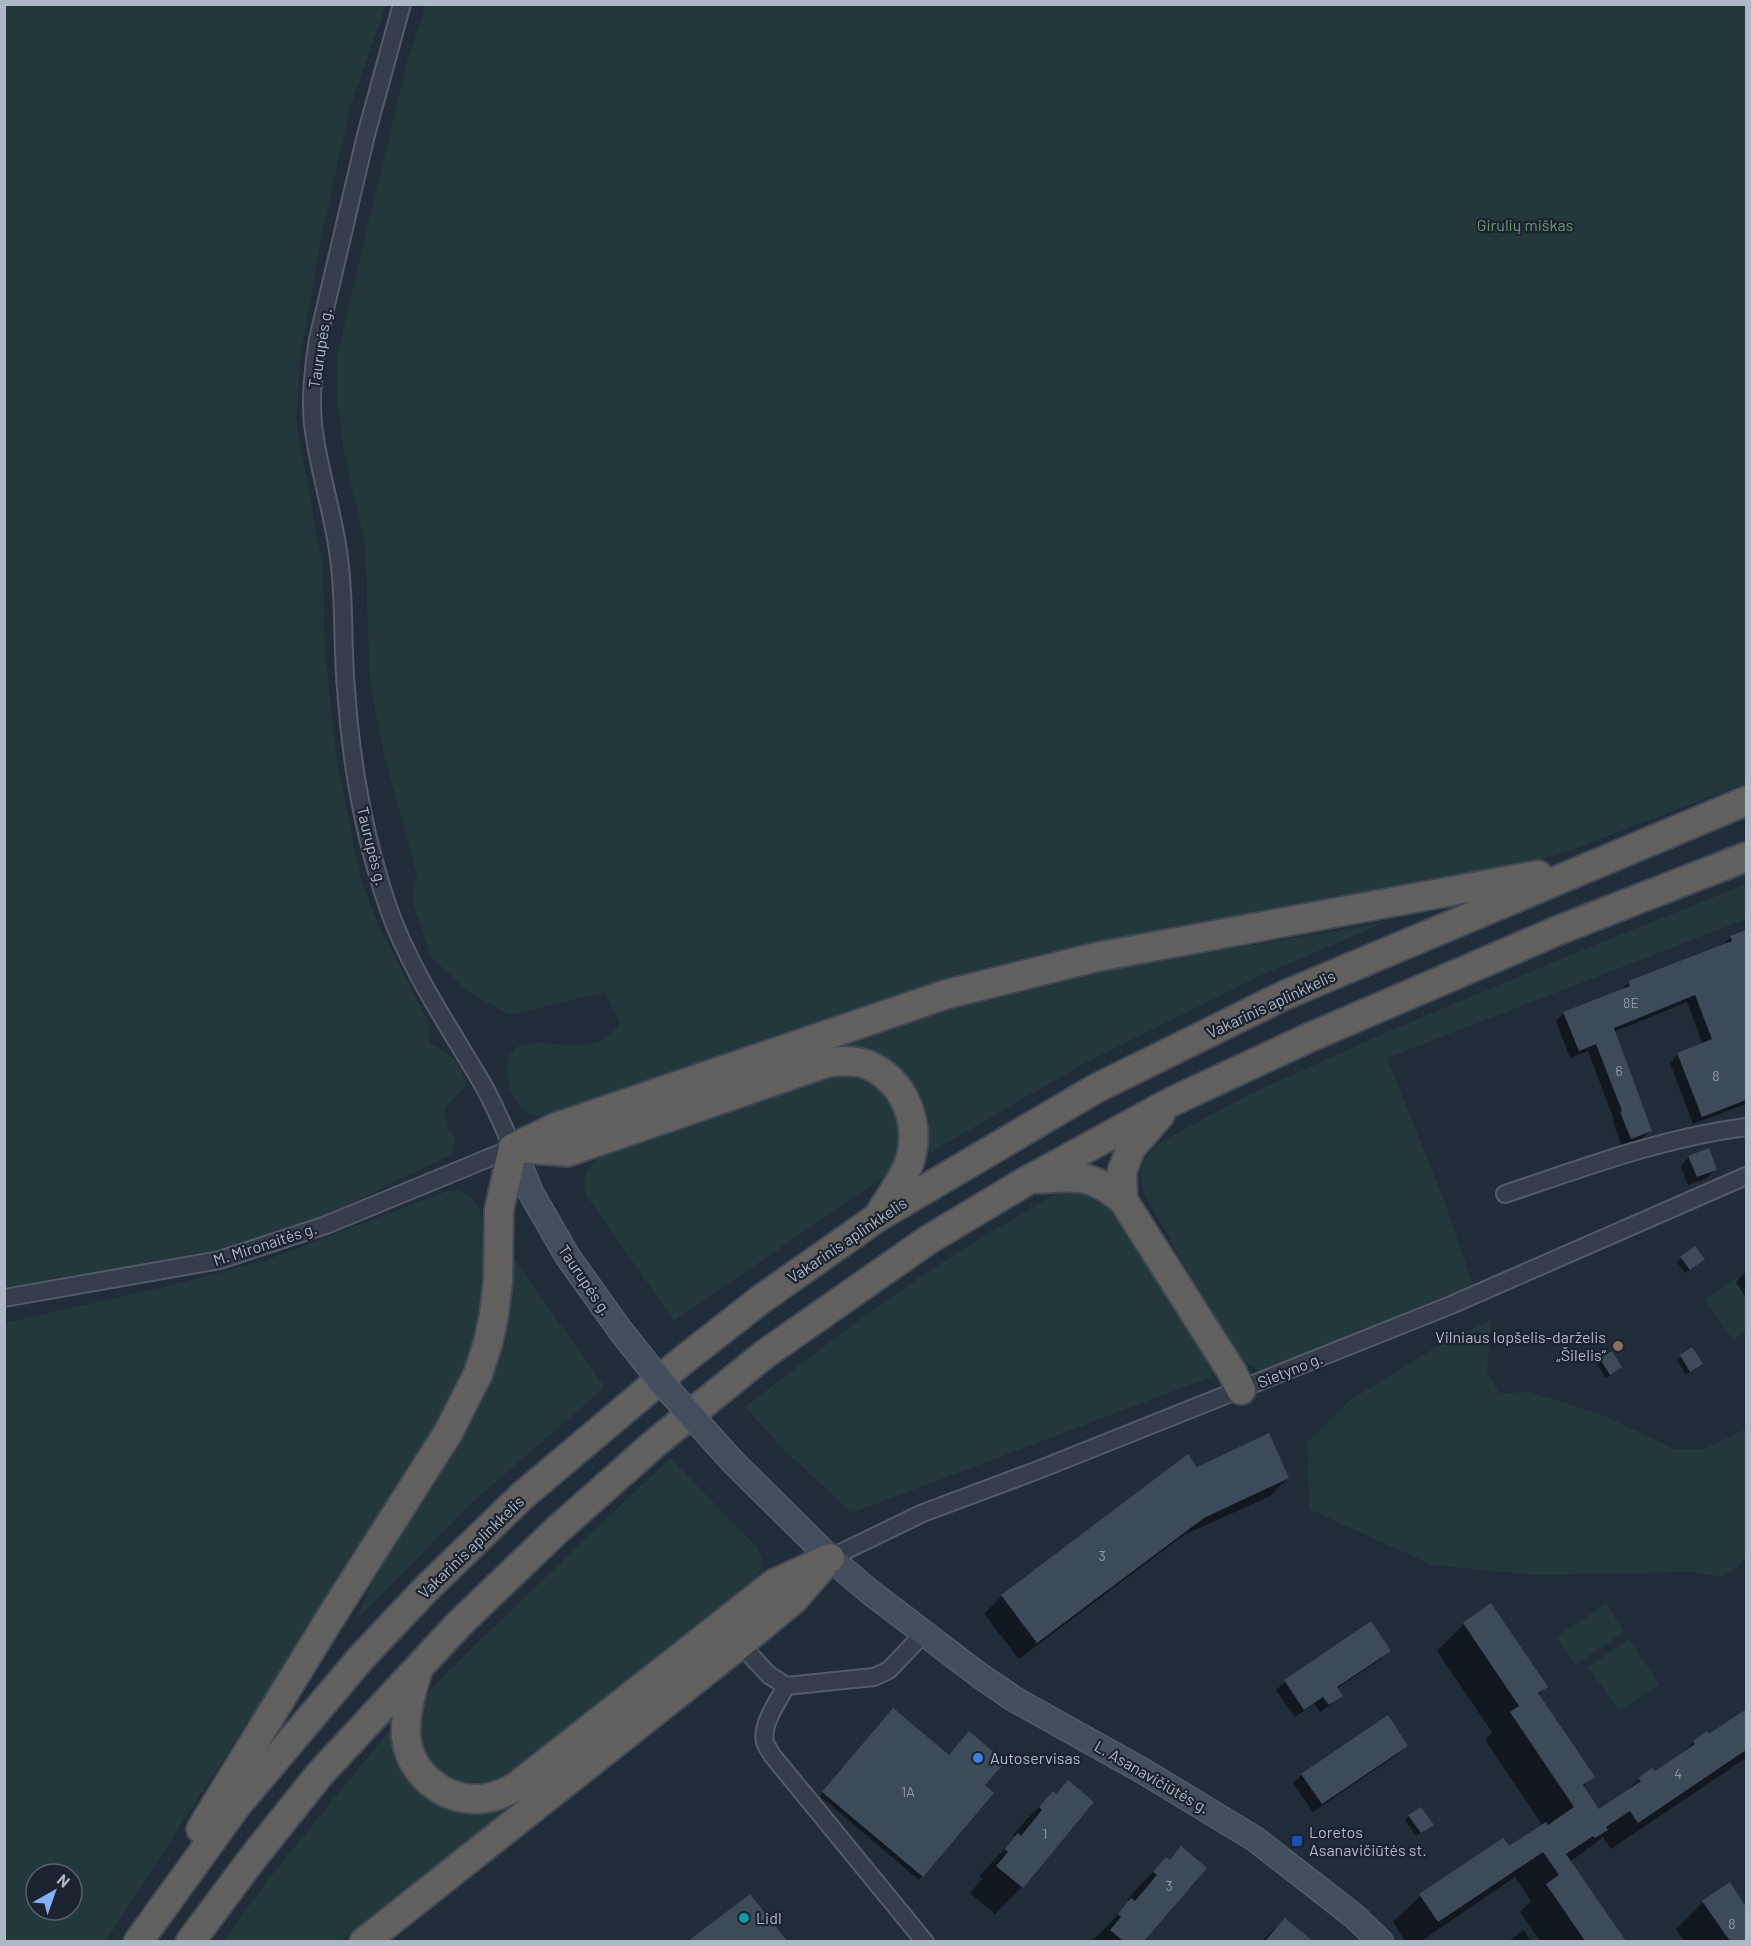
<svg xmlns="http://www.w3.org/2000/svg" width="1751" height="1946" viewBox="0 0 1751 1946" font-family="Barlow,sans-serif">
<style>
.green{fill:#23383a;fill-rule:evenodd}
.shadow{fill:#0007}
.building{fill:#3d4a59}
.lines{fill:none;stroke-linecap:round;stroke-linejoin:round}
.minor-casing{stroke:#525b67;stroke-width:20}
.secondary-casing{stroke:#525b67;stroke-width:27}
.trunk-casing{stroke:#3f4854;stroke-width:32}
.minor{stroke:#353d4a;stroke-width:16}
.secondary{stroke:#424d5d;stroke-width:24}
.trunk{stroke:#61605e;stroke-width:28}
.secondary-bridge-casing{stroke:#525b67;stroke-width:27;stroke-linecap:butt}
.secondary-bridge{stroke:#424d5d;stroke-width:24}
.education-dot{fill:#8d6e63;stroke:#1a232e;stroke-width:2}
.shop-dot{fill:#3f7fe0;stroke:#1a232e;stroke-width:2}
.transit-dot{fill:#1a4fb4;stroke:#1a232e;stroke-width:2}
.culture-dot{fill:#0f9aa8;stroke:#1a232e;stroke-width:2}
.labels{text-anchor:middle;stroke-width:4.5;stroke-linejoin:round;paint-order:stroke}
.number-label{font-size:14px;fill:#929cab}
.park-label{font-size:16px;fill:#669771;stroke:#1a232e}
.street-label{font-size:16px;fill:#afb8c6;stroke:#1a232e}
.poi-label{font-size:16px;fill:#afb8c6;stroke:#1a232e;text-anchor:start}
</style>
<rect width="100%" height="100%" fill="#212c39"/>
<g class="green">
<path d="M4,5H386L350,108L321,239L301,354L296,419L323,569L325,648L336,754L360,876L379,926L430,1025L429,1043C450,1054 461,1060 466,1085L444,1110L447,1127L455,1137L453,1150L450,1155L314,1221L244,1244L190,1257L5,1287Z"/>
<path d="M426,5H1746V783L1569,851L1491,874L1147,939L546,1117C532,1115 523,1113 515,1100C509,1091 507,1081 507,1070C506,1025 567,1052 591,1044C605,1040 612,1034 620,1023L605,992L510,1015L470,993L431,957L412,899L417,875L384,755L370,684L365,545L343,448L337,400V355L407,62Z"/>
<path d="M1746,884V919L1387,1058L1445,1203L1473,1284L1278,1367L1261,1371L1239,1359L1227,1341L1144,1193C1137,1171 1142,1159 1159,1143L1248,1095L1387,1032L1590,947Z"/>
<polygon points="1386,922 1264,974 1085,1063 924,1156 925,1121 836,1048 941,1011 1090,973"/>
<path d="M837,1074C848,1076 859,1077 869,1082C897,1098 911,1140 893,1168C890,1173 883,1177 879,1180L674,1321L586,1195C580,1176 590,1165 603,1152Z"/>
<path d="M1066,1188L1106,1199L1212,1363L1211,1377L852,1513L785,1451L745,1407C797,1367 849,1326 903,1289C955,1252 1011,1220 1066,1188Z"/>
<path d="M459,1190C472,1196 477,1202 481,1215L486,1283L470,1365L435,1432L106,1941H5L4,1323L165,1287L264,1261L447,1191ZM36,1874H72V1910H36Z"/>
<polygon points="512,1256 605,1387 474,1501 356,1620 381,1561 447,1462 478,1411 491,1384 506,1330"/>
<polygon points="1737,1278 1746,1292 1746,1331 1733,1340 1705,1299"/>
<polygon points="1491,1320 1487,1372 1499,1393 1530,1392 1605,1416 1674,1449 1704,1449 1746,1429 1746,1556 1737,1568 1721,1577 1693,1572 1535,1575 1432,1565 1309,1509 1307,1442 1349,1401 1441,1344"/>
<path d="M670,1458L756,1546L762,1559L757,1581L506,1779C465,1795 421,1777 420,1729C419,1719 419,1710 424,1701C430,1689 441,1679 450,1669Z"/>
<polygon points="1606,1604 1624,1632 1575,1665 1556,1637"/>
<polygon points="1629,1639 1659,1684 1619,1711 1588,1667"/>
<polygon points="394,1725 397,1749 507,1811 341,1941 223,1942 267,1881"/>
</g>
<g class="shadow">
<polygon points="1746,931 1746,1104 1693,1124 1670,1063 1678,1054 1703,1045 1687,1002 1614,1032 1650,1131 1641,1139 1622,1146 1613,1122 1614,1120 1588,1051 1570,1058 1556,1021 1564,1013 1620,991 1629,982 1722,946 1730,938"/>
<polygon points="1689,1157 1715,1170 1707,1178 1688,1185 1681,1166"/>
<polygon points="1681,1258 1699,1262 1685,1273 1677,1262"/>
<polygon points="1746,1272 1746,1298 1736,1282"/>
<polygon points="1692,1349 1697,1367 1686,1375 1677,1360"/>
<polygon points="1611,1353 1616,1371 1606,1378 1597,1364"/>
<polygon points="1196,1468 1288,1478 1270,1496 1184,1535 1019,1659 984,1614 1002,1596"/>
<polygon points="1371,1624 1389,1650 1381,1659 1336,1689 1341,1696 1332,1704 1320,1712 1314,1704 1295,1717 1276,1690 1285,1682"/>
<polygon points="1464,1624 1546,1687 1538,1695 1593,1777 1583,1787 1599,1811 1624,1794 1639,1779 1654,1773 1679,1756 1694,1742 1709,1737 1736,1718 1746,1707 1746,1758 1611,1849 1603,1837 1570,1862 1624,1942 1541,1942 1520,1912 1531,1901 1515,1877 1420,1942 1406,1942 1393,1922 1420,1896 1508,1849 1543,1826 1485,1740 1492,1732 1437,1651"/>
<polygon points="889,1714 983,1785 919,1880 820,1796"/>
<polygon points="1406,1746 1398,1754 1313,1812 1293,1783 1302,1775"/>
<polygon points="1068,1782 1022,1887 995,1914 970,1893 982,1879 979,1876 1016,1837 1013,1835 1026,1820 1053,1793 1055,1795"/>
<polygon points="1409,1816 1428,1828 1416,1836 1405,1820"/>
<polygon points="1181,1848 1205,1868 1142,1942 1092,1941 1130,1902 1127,1900 1139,1886 1166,1859 1168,1861"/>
<polygon points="1729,1884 1746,1909 1746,1942 1685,1942 1676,1929 1703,1902"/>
<polygon points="750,1896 785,1942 690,1942"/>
<polygon points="1285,1920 1308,1940 1307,1942 1260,1942"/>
<polygon points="1524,1930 1531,1942 1507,1942"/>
</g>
<g class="building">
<polygon points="1746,930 1746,1100 1702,1117 1677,1053 1712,1039 1695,995 1614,1028 1652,1131 1631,1139 1620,1112 1622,1111 1596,1044 1579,1051 1563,1012 1630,986 1628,981 1732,941 1730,936"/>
<polygon points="1709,1148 1717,1170 1697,1177 1688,1156"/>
<polygon points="1695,1246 1705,1259 1690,1270 1680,1257"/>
<polygon points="1692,1347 1703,1364 1690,1372 1680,1355"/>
<polygon points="1612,1351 1622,1367 1610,1375 1600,1359"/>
<polygon points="1269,1433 1289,1478 1204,1518 1037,1643 1001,1595 1188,1454 1197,1467"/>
<polygon points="1491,1603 1548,1687 1538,1693 1595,1777 1583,1785 1599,1809 1641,1781 1638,1778 1652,1768 1655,1771 1695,1744 1693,1741 1707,1731 1709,1734 1746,1709 1746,1750 1638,1823 1630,1811 1606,1827 1608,1830 1595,1838 1593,1836 1566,1854 1626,1941 1585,1941 1546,1884 1559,1875 1543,1852 1438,1922 1419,1894 1503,1838 1509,1846 1546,1822 1548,1825 1574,1807 1510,1712 1519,1706 1463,1623"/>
<polygon points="1371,1621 1391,1651 1337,1687 1343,1696 1329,1705 1323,1697 1304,1710 1284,1680"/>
<polygon points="893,1708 949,1755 969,1731 1005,1762 985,1785 994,1793 923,1877 822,1792"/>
<polygon points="1388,1715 1408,1746 1322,1804 1301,1774"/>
<polygon points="1068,1780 1094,1802 1023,1888 996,1866 1008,1852 1005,1849 1018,1833 1021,1836 1042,1810 1039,1807 1053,1791 1056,1794"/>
<polygon points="1421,1807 1434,1825 1421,1833 1408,1815"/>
<polygon points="1181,1846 1207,1868 1144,1941 1123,1941 1110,1930 1121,1917 1118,1914 1131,1898 1135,1901 1157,1875 1153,1872 1166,1857 1170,1860"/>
<polygon points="1730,1882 1746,1907 1746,1941 1730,1941 1702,1901"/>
<polygon points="750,1894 787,1941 688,1941"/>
<polygon points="1285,1918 1313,1941 1265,1941"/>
</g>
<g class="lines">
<g class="minor-casing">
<g id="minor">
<path d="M1505,1194C1586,1167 1661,1138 1746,1127"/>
<path d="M4,1298L220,1260L326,1225L513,1148C503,1126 494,1104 482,1083C448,1025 410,970 388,907C364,837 351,763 346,689C342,645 345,601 339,558C334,517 321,478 315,438C309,405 313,372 318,339L366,135L402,4"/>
<polyline points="830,1558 923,1513 1038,1470 1451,1305 1746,1176"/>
<polyline points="740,1644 769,1675 786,1686 874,1677 889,1670 924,1633"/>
<path d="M786,1686C778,1702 761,1724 765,1742C766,1746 770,1751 772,1755L925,1942"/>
</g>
</g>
<g class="secondary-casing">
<g id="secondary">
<polyline points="513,1148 531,1193 568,1257 620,1330"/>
<polyline points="733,1462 830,1558 870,1592 979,1675 1014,1699 1143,1771 1255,1839 1354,1916 1381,1942"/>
</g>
</g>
<g class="trunk-casing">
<g id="trunk">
<polyline points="513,1148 557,1127 947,994 1097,957 1538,875"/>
<path d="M516,1148L567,1152L829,1062C841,1061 854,1060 866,1064C905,1080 922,1124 909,1163C903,1181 888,1199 879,1215"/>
<path d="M1035,1179C1076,1177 1089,1172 1123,1200L1232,1372L1241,1390"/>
<polyline points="1123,1200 1122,1171 1131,1148 1160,1115"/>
<path d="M417,1673C411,1693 405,1714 406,1736C409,1772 442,1800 478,1799C492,1799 505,1793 517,1786L775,1583L830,1558"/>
<polyline points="201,1829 329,1620 448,1433 478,1374 488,1343 494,1315 498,1280 499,1210 513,1148"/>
<polyline points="138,1942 237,1805 361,1658 425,1590 522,1496 681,1362 760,1300 878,1217 1095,1089 1285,995 1746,801"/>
<polyline points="190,1942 252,1859 319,1775 459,1624 556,1531 654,1444 765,1354 928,1240 1030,1179 1171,1102 1306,1039 1559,930 1746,857"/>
<polyline points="364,1942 740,1644 793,1600 822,1567"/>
</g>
</g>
<use href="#minor" class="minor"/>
<use href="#secondary" class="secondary"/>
<use href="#trunk" class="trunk"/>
<g class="secondary-bridge-casing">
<polyline id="secondary-bridge" points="620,1330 662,1383 733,1462"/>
</g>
<use href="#secondary-bridge" class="secondary-bridge"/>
</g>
<circle class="education-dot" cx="1618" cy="1346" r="6"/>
<circle class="shop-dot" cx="978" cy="1758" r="6"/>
<rect class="transit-dot" x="1291" y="1835" width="12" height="12" rx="3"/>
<circle class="culture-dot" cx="744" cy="1918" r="6"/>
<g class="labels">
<g class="number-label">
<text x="1631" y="1008">8E</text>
<text x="1619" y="1076">6</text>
<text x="1716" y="1081">8</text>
<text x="1102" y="1561">3</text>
<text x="1678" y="1779">4</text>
<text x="908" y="1797">1A</text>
<text x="1045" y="1839">1</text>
<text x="1169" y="1891">3</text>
<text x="1732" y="1929">8</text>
</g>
<g class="park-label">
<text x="1525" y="231">Girulių miškas</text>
</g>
<g class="street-label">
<text transform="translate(320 348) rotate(-81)" y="6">Taurupės g.</text>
<text transform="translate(372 846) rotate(76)" y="6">Taurupės g.</text>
<text transform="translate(1271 1004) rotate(-25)" y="6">Vakarinis aplinkkelis</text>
<text transform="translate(847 1240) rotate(-34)" y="6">Vakarinis aplinkkelis</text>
<text transform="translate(265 1244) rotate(-18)" y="6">M. Mironaitės g.</text>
<text transform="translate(585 1280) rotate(56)" y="6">Taurupės g.</text>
<text transform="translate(1290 1370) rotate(-22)" y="6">Sietyno g.</text>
<text transform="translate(471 1547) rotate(-44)" y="6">Vakarinis aplinkkelis</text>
<text transform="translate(1152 1777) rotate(30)" y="6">L. Asanavičiūtės g.</text>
</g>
<g class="poi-label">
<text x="1606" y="1343" text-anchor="end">Vilniaus lopšelis-darželis<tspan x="1606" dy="18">„Šilelis“</tspan></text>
<text x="990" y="1764">Autoservisas</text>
<text x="1309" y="1838">Loretos<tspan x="1309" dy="18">Asanavičiūtės st.</tspan></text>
<text x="756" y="1924">Lidl</text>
</g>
</g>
<rect width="1751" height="1946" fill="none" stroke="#afb8c6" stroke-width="12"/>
<g transform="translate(54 1892) rotate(40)"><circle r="28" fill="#1a232e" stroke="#565f6b" stroke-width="1.5"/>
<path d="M0-4.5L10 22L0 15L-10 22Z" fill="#81b1f9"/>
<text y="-9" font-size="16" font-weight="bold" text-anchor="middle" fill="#afb8c6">N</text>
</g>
</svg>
